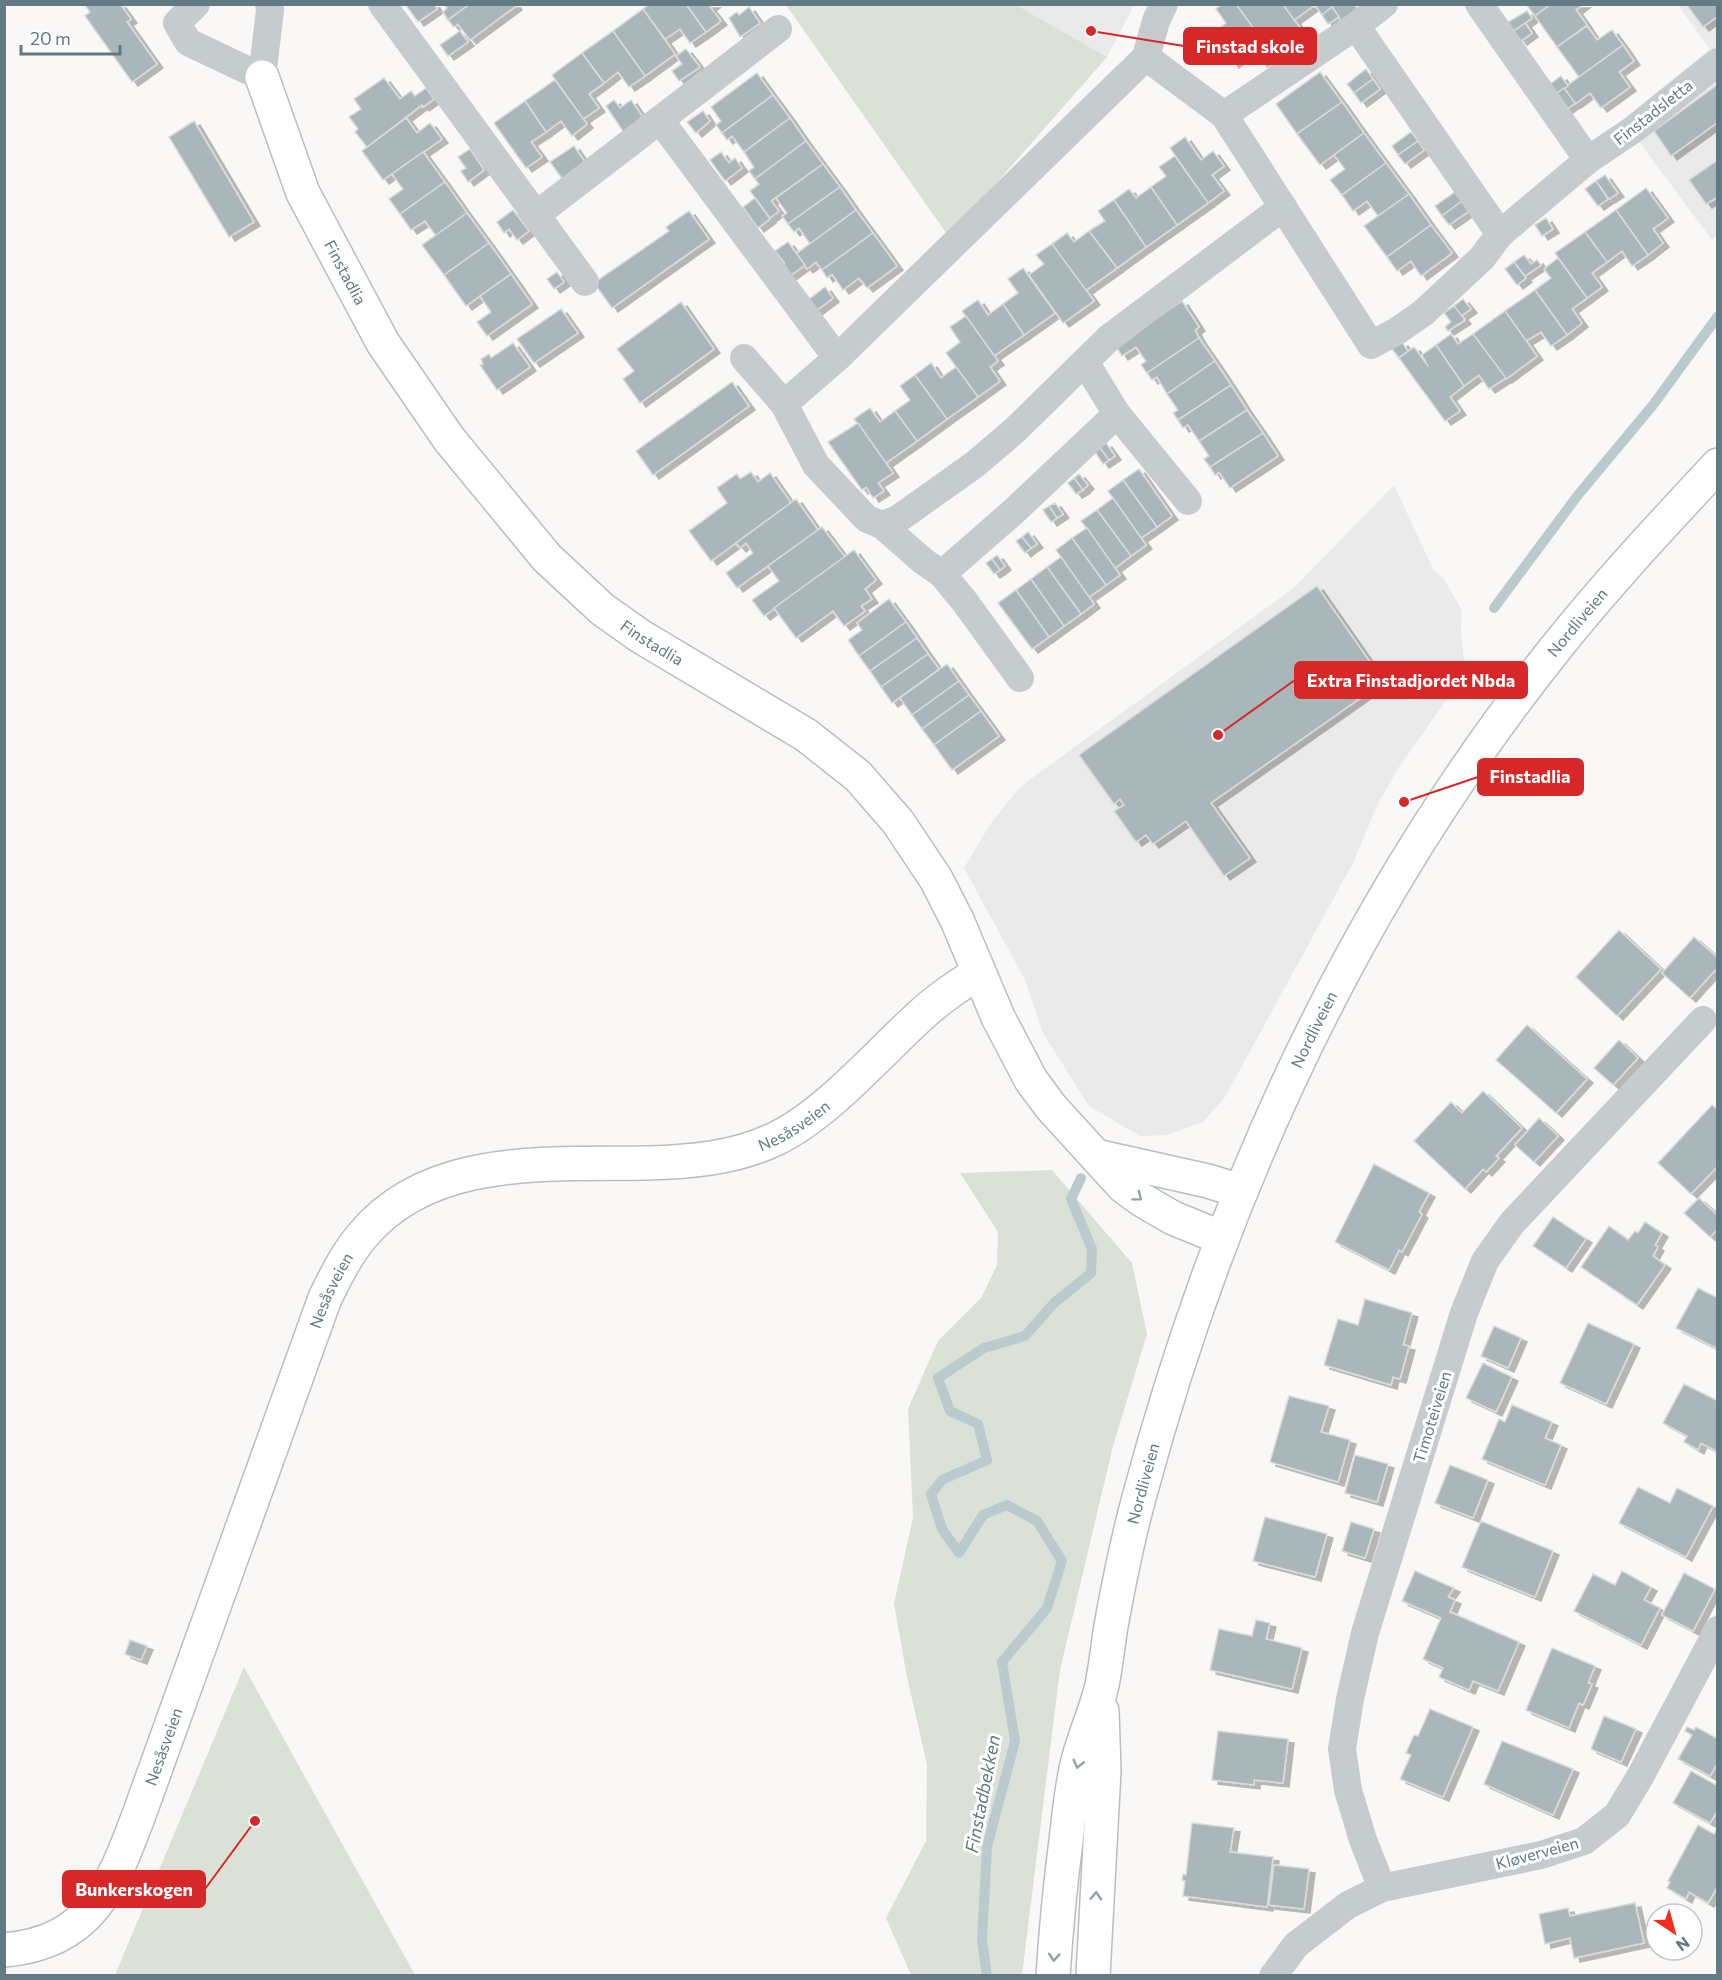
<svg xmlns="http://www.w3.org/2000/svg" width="1722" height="1980" viewBox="0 0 1722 1980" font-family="Commissioner,sans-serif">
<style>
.built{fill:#e9eae9}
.green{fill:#dbe1d6}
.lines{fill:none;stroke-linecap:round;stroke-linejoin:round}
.stream{stroke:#bbcbcd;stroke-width:10}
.building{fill:#a9b6ba;stroke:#dadad8;stroke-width:1.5;filter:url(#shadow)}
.secondary-casing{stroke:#b8bfc2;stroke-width:36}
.street{stroke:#c6cbce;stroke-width:28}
.secondary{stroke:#fff;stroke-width:33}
.oneway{stroke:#90a2a8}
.labels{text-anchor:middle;stroke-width:6;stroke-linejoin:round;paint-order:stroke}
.street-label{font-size:16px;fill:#617a83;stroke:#fff}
.water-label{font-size:18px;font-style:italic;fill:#5c797d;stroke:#fff}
.leader{fill:none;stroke:#d62828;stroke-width:2}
.callout-dot{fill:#d62828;stroke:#fff;stroke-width:2}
.callout{fill:#d62828;stroke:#d62828;stroke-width:2}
.callout-label{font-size:18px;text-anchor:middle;font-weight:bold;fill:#fff}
</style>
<defs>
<filter id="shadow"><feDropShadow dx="6" dy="4" stdDeviation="0" flood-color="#0004"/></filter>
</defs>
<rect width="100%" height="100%" fill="#f9f8f6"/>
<g class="built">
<polygon points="1016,5 1134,5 1107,57"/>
<polygon points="1678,5 1717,5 1718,233 1712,240 1623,120 1710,49"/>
<polygon points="1394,485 1433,569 1445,580 1462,611 1461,630 1464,662 1450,695 1399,767 1378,803 1354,861 1225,1097 1203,1122 1167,1135 1140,1136 1089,1106 1043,1033 1025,980 964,868 991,823 1021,786 1295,587"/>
</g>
<g class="green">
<polygon points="786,5 1016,5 1107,57 949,237"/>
<polygon points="1052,1170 1132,1263 1147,1334 1113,1446 1060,1670 1022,1975 911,1975 886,1918 926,1841 927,1765 907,1677 894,1604 913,1517 908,1409 938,1341 981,1298 997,1265 998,1232 960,1173"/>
<polygon points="244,1667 415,1975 115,1975"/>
</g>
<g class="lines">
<g class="stream">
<polyline points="1494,608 1578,495 1653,405 1718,316"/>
<polyline points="987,1976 982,1940 987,1847 1015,1741 1002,1662 1047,1608 1062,1561 1037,1521 1007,1505 983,1515 959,1553 942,1529 931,1494 942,1480 987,1460 978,1424 950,1411 938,1378 984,1348 1025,1336 1054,1303 1091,1273 1092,1249 1071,1199 1081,1178"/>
</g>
</g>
<g class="building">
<polygon points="84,4 120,4 131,19 127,22 157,64 132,82 85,16 90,12"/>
<polygon points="405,4 434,4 437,9 418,22"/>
<polygon points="445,4 470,4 448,20 443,12 447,8"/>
<polygon points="470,4 515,4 516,6 470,40 458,24 454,27 448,20"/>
<polygon points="650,4 686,4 706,32 690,43 680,29 665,39 643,9"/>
<polygon points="686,4 714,4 710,7 721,21 706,32"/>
<polygon points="1222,4 1236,4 1264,42 1233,64 1211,34 1226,23 1216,9"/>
<polygon points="1236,4 1283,4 1303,32 1287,43 1291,49 1276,59"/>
<polygon points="1283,4 1330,4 1332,7 1322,15 1315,5 1294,20"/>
<polygon points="1330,4 1354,4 1358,10 1342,22"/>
<polygon points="1526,4 1551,4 1535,16"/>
<polygon points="1551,4 1584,4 1576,10 1587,25 1557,47 1535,16"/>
<polygon points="1686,4 1718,4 1718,16 1703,27"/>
<polygon points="749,7 760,23 740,37 729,18 737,12 739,15"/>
<polygon points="1332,7 1339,17 1328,24 1322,15"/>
<polygon points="643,9 675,54 645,76 613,31"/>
<polygon points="1527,11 1532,18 1514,31 1508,22"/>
<polygon points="1525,23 1532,33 1521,41 1514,31"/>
<polygon points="1587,26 1597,40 1612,30 1623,45 1579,77 1557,47"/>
<polygon points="460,31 468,42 448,56 440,45"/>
<polygon points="613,31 645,76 629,87 618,72 604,83 582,53"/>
<polygon points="1623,45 1634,61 1619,72 1630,87 1601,108 1590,93 1575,104 1564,88"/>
<polygon points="686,49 700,67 679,81 672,71 682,64 676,56"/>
<polygon points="1269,50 1277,61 1267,68 1260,57"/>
<polygon points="582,53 604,83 589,94 599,108 583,119 552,75"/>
<polygon points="1366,69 1373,79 1354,93 1347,84"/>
<polygon points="1320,72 1342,102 1297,134 1276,104"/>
<polygon points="757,73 773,95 722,133 716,125 721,121 711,107"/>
<polygon points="1561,76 1568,86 1556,94 1549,85"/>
<polygon points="384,78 400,99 411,91 415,96 426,88 434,99 423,107 422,105 367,147 355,132 358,129 349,117 361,109 354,99"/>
<polygon points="1373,79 1380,89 1361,103 1354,93"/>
<polygon points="555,80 587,124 572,136 561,121 546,132 525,101"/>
<polygon points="1717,85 1718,122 1671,156 1654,131"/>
<polygon points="1564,88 1575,103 1567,109 1556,94"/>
<polygon points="773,95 790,118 744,152 732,136 727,140 722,133"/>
<polygon points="614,100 620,108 631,100 645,120 625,134 606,106"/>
<polygon points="525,101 546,132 531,142 542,157 526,168 494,123"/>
<polygon points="1342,102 1364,133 1320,165 1297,134"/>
<polygon points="703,111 710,121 696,133 687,122"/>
<polygon points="406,118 417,133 430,123 442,139 383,180 362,151"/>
<polygon points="790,118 806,141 755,179 749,171 754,167 744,152"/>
<polygon points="194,121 254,222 229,237 169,137"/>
<polygon points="1411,132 1418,141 1398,155 1392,146"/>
<polygon points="1364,133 1386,163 1342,195 1330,180 1345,169 1334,155"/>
<polygon points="1185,137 1201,160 1213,151 1224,166 1212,175 1224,191 1208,203 1170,148"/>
<polygon points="806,141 823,164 771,201 779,211 770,218 750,191 759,184 755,179"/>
<polygon points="1418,141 1424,150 1405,164 1398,155"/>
<polygon points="574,146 587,165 564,181 550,162"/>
<polygon points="470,149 484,170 468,182 461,171 466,168 458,157"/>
<polygon points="423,152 445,182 400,214 389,199 403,189 392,174"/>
<polygon points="721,152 729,163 735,158 742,168 725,181 710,160"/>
<polygon points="1175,156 1208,203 1177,225 1151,187 1166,176 1159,167"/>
<polygon points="1718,160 1718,197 1706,204 1689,180"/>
<polygon points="1386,163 1409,194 1378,216 1367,201 1353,211 1342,195"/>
<polygon points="823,164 840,187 788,224 782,216 787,213 776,198"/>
<polygon points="1605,175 1618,193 1609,199 1596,181"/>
<polygon points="1596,181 1608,199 1598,206 1585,189"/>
<polygon points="445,182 467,213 436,236 425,221 411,230 400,214"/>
<polygon points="840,187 856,210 810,244 799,228 794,232 788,224"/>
<polygon points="1151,187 1177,225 1146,247 1114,200 1129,189 1136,198"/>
<polygon points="1646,188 1668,218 1653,229 1663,243 1648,255 1616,210"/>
<polygon points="1455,192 1462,201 1442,216 1435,206"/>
<polygon points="1409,194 1431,225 1387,257 1364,226"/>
<polygon points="755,198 770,219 758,228 743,207"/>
<polygon points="1114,200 1146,247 1117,268 1089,231 1105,221 1098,211"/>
<polygon points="1462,201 1469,211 1449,225 1442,216"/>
<polygon points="513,210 529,231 517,240 509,229 504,233 497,222"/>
<polygon points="856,210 873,233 822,270 816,262 807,269 796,254"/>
<polygon points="1616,210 1648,255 1632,266 1622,251 1607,262 1585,232"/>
<polygon points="689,211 709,239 612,308 594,283 669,231 666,227"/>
<polygon points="467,213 489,243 444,275 422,245"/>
<polygon points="1546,218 1553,229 1542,236 1535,225"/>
<polygon points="1431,225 1452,253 1421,276 1411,261 1397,271 1387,257"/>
<polygon points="1089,231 1117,268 1085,291 1052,244 1067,233 1074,242"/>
<polygon points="1585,232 1607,262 1592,273 1602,287 1587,298 1555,253"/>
<polygon points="873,233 897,266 867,288 859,278 843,290 832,274 827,278 822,270"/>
<polygon points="788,242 805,265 787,278 784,262 775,251"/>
<polygon points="489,243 511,274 466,306 444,275"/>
<polygon points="1052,244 1094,301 1063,323 1029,275 1044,264 1036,255"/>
<polygon points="1524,255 1531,264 1537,260 1541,265 1525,276 1514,262"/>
<polygon points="1558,258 1587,298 1572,309 1582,323 1567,335 1535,290 1551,278 1544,269"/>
<polygon points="1514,262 1526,278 1517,285 1505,269"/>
<polygon points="1023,268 1055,313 1024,335 1003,304 1018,293 1008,279"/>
<polygon points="557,272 564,282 554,289 547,279"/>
<polygon points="511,274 532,304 487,336 477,322 491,312 480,296"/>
<polygon points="825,287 833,298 816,311 808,300"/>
<polygon points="1535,290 1567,335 1551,346 1541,332 1526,341 1505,311"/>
<polygon points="1463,299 1471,309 1461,316 1454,306"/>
<polygon points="978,300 988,315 1003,304 1024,335 994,356 962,311"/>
<polygon points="1182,301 1199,327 1195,330 1199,338 1147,373 1141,365 1146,361 1136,347 1122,356 1115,345"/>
<polygon points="681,302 714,349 640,403 623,379 634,371 617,349"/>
<polygon points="1454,306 1465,320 1448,331 1445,327 1451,322 1444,313"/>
<polygon points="561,309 578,333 534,363 517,339"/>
<polygon points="1505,311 1537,356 1506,379 1473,334"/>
<polygon points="966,316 998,361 990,367 1000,381 978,397 946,353 960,342 950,327"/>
<polygon points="1451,334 1458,344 1473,334 1506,378 1489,389 1479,375 1464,386 1436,345"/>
<polygon points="1199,338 1215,361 1167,394 1157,377 1152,380 1147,373"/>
<polygon points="1402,342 1408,351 1399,358 1392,349"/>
<polygon points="513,343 530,367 497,390 480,365 483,364 481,359 489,354 491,358"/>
<polygon points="1436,345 1464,386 1450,397 1460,411 1445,421 1399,358 1414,347 1428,366 1422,355"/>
<polygon points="1215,361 1231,385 1178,420 1173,413 1178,410 1167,394"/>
<polygon points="931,363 941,378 956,367 978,397 947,419 915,375"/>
<polygon points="915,375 947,419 917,441 895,411 910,400 900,386"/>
<polygon points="732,382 749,406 653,475 636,451"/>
<polygon points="1231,385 1247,410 1199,441 1188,425 1183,428 1178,420"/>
<polygon points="870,408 880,422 895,411 917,441 886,463 854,419"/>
<polygon points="1247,410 1263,433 1210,467 1204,459 1209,456 1199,441"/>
<polygon points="858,423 893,473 878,483 884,491 873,498 866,487 862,490 828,442"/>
<polygon points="1263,433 1278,456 1230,488 1219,472 1215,475 1210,467"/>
<polygon points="1106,443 1115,456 1109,460 1100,448"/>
<polygon points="1100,448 1109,460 1103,464 1095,452"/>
<polygon points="1139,469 1172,516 1157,527 1123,480"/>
<polygon points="751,472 758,482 770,473 791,503 711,561 689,531 727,503 717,488 737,474 740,479"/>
<polygon points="1079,474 1088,485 1083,490 1074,478"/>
<polygon points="1074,478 1083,490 1076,494 1068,483"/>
<polygon points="1123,480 1157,527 1141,538 1108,491"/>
<polygon points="1113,498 1146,545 1131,556 1097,510"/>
<polygon points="796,499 818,530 737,588 726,573 753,553 746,543 740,548 736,543"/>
<polygon points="1055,503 1063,514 1057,518 1049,506"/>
<polygon points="1049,506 1057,518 1051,522 1043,510"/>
<polygon points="1097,510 1131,556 1115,568 1081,521"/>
<polygon points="822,527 845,557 764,616 752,600 779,581 768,566"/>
<polygon points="1087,528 1120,575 1106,585 1072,538"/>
<polygon points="1028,532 1037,544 1031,548 1022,537"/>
<polygon points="1022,537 1031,548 1025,553 1016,541"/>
<polygon points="1072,538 1106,585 1089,597 1056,550"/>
<polygon points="854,550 876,580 865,589 872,599 861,606 865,611 844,626 833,611 796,638 774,608"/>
<polygon points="997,555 1005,566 1000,570 992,559"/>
<polygon points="1061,557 1094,604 1081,614 1047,567"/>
<polygon points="992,559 1000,570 994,574 986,563"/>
<polygon points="1047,567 1081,614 1064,626 1031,579"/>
<polygon points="1031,579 1064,626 1049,637 1016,590"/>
<polygon points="1317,586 1377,672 1369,677 1376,687 1211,803 1250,858 1224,876 1186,821 1153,844 1146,835 1136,842 1114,811 1124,805 1120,799 1114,804 1079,755"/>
<polygon points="1016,590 1049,637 1032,649 998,603"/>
<polygon points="889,599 906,622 859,656 848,640 862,630 857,623"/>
<polygon points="906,622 917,638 870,671 859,656"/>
<polygon points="917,638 928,654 881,687 870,671"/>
<polygon points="928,654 939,669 892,703 881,687"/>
<polygon points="947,664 959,681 912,715 900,698"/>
<polygon points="959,681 969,695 922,729 912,715"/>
<polygon points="969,695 981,711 934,745 922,729"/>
<polygon points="981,711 999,736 952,770 934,745"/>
<polygon points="1619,930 1661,969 1617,1016 1576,977"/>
<polygon points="1694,937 1718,958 1718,967 1690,998 1662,973"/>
<polygon points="1527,1025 1587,1079 1556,1113 1496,1060"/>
<polygon points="1619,1040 1638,1058 1613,1085 1594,1068"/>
<polygon points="1483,1091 1522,1128 1496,1156 1499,1158 1486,1172 1483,1169 1465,1189 1414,1141 1451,1102 1462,1113"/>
<polygon points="1712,1105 1718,1110 1718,1166 1691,1194 1658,1163"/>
<polygon points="1539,1118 1558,1136 1534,1162 1515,1145"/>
<polygon points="1374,1164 1429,1193 1419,1212 1422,1214 1402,1252 1399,1250 1389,1270 1335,1242"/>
<polygon points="1699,1198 1718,1216 1718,1229 1710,1237 1684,1213"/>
<polygon points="1553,1217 1586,1239 1566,1268 1533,1246"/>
<polygon points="1645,1222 1662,1233 1655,1245 1658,1247 1653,1256 1665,1265 1637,1305 1581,1267 1609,1226 1628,1240 1635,1231 1638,1233"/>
<polygon points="1698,1288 1718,1298 1718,1349 1676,1328"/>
<polygon points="1365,1299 1412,1313 1403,1345 1409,1346 1400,1379 1393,1377 1391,1385 1324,1365 1338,1319 1358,1325"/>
<polygon points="1588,1323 1634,1344 1606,1404 1560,1383"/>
<polygon points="1494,1326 1521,1338 1508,1368 1481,1356"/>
<polygon points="1483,1363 1512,1377 1496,1412 1466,1398"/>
<polygon points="1684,1384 1718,1401 1718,1452 1701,1443 1698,1450 1684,1442 1687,1436 1663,1423"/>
<polygon points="1289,1396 1329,1406 1321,1432 1350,1440 1338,1482 1270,1462"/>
<polygon points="1512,1405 1552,1422 1545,1438 1561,1445 1545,1485 1482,1459 1499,1419 1505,1422"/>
<polygon points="1355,1455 1388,1464 1377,1502 1345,1493"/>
<polygon points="1450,1465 1488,1480 1473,1518 1435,1503"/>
<polygon points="1638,1487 1670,1503 1677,1488 1713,1506 1686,1557 1619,1523"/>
<polygon points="1265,1517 1327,1534 1315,1577 1253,1561"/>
<polygon points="1481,1521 1553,1551 1535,1597 1462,1567"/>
<polygon points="1351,1522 1374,1529 1365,1558 1342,1551"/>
<polygon points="1415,1571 1454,1588 1448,1597 1455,1600 1450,1612 1519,1642 1498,1691 1473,1681 1469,1690 1439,1677 1443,1668 1423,1659 1441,1618 1402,1601"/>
<polygon points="1622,1571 1651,1587 1644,1600 1660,1608 1641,1645 1574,1611 1593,1574 1615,1585"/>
<polygon points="1684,1573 1715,1589 1693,1631 1662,1615"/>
<polygon points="1256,1620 1270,1623 1266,1639 1302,1648 1292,1689 1210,1670 1219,1629 1252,1636"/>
<polygon points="130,1640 147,1646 141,1660 125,1654"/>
<polygon points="1552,1648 1595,1666 1588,1683 1592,1684 1583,1705 1579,1703 1569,1728 1526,1710"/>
<polygon points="1430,1709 1473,1727 1443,1797 1400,1779 1411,1755 1406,1753 1414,1735 1418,1736"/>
<polygon points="1604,1716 1636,1729 1621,1762 1591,1749"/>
<polygon points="1687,1727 1694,1730 1696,1727 1718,1739 1718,1762 1710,1776 1678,1759 1692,1735 1685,1731"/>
<polygon points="1218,1731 1288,1739 1283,1783 1254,1780 1254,1785 1212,1780"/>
<polygon points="1502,1741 1573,1769 1553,1815 1484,1784"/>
<polygon points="1691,1771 1718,1786 1718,1810 1710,1823 1673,1803"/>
<polygon points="1192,1823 1234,1828 1230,1852 1273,1857 1267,1907 1183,1896 1185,1881 1182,1880 1183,1874 1186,1875"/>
<polygon points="1698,1825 1714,1834 1718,1828 1718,1886 1708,1903 1689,1892 1686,1899 1667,1888 1670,1882 1668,1881"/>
<polygon points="1274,1865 1309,1869 1304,1909 1269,1905"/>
<polygon points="1635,1903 1644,1943 1574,1958 1570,1938 1545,1944 1539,1914 1568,1908 1570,1916"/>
</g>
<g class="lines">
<g class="secondary-casing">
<g id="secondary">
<path id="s1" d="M262,77L303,193L383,343L449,439L547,558L602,609L640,636L806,735L858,776L898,822L936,879L957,920L998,1017L1031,1080L1051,1107L1123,1186L1142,1200L1173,1218L1222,1238"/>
<polyline points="1096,1156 1208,1181 1240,1191"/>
<path id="s2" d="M4,1950C92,1943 113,1884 140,1812L325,1298C336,1276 346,1255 362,1236C430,1153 551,1165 647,1163C690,1162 736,1158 775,1139C826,1115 878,1054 920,1016C938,999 958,986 978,973"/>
<path id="s3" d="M1053,1976C1056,1930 1060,1886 1066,1841C1069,1816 1071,1790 1077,1765C1083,1738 1096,1712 1102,1685C1106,1665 1108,1645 1111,1626C1119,1582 1128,1537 1140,1494C1223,1185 1355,900 1555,649C1606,585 1662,525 1718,465"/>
<polyline points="1093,1976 1104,1770 1102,1711"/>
</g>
</g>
<g class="street">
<polyline points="196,4 177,23 188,42 262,77 270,10 269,4"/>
<polyline points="382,4 585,282"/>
<polyline points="1356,26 1500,234"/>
<polyline points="1146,57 1156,21 1164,4"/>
<polyline points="1224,115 1356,26 1384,4"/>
<polyline points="660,120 837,358"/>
<polyline points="1588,160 1634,129 1718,62"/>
<polyline points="536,215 778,29"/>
<polyline points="744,358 784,404 837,358 1146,57 1224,115 1371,345 1397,331 1423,313 1482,258 1500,234 1588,160 1479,4"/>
<polyline points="1085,362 1117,414 1188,501"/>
<polyline points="784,404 816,465 867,519 882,525 898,519 974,465 1014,431 1109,338 1283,207"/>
<polyline points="882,525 923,561 942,574 965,602 1020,678"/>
<polyline points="942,574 1013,512 1117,414"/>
<polyline points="1382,1888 1363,1840 1348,1790 1342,1749 1350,1699 1365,1633 1464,1313 1485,1261 1512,1223 1703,1020"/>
<polyline points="1273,1976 1296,1945 1348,1905 1382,1888 1541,1855 1584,1841 1617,1815 1641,1775 1718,1630"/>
</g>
<use href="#secondary" class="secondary"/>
</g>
<defs><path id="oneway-chevron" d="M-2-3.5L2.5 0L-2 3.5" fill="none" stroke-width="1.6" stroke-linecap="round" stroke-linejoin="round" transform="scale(1.5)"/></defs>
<g class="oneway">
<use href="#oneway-chevron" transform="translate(1138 1197) rotate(37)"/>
<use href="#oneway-chevron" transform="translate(1078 1764) rotate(104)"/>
<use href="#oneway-chevron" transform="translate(1096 1896) rotate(-87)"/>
<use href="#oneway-chevron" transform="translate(1054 1957) rotate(94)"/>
</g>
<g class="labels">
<g class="street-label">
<text transform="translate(1653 112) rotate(-38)" y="6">Finstadsletta</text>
<text dy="6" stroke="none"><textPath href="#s1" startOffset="213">Finstadlia</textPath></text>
<text dy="6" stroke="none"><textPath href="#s3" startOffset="1474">Nordliveien</textPath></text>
<text dy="6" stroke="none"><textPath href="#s1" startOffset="699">Finstadlia</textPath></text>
<text dy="6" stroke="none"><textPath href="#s3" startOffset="988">Nordliveien</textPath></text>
<text dy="6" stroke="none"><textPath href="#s2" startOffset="1286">Nesåsveien</textPath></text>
<text dy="6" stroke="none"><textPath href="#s2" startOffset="764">Nesåsveien</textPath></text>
<text transform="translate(1432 1417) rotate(-73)" y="6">Timoteiveien</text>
<text dy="6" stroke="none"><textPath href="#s3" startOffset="502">Nordliveien</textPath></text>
<text dy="6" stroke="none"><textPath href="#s2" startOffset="278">Nesåsveien</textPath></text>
<text transform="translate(1537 1853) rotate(-15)" y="6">Kløverveien</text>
</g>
<g class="water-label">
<text transform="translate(983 1794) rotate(-79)" y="6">Finstadbekken</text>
</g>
</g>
<path class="leader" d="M1091 31L1184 46M1218 735L1295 680M1404 802L1478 777M255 1821L205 1889"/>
<g class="callout-dot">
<circle cx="1091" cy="31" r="6"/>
<circle cx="1218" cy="735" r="6"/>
<circle cx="1404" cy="802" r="6"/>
<circle cx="255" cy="1821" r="6"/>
</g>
<g class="callout">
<rect x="1184" y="28" width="132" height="36" rx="6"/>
<rect x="1295" y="662" width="232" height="36" rx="6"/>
<rect x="1478" y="759" width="105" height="36" rx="6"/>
<rect x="63" y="1871" width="142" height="36" rx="6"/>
</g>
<g class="callout-label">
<text x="1250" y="53">Finstad skole</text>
<text x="1411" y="687">Extra Finstadjordet Nbda</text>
<text x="1530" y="783">Finstadlia</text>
<text x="134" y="1896">Bunkerskogen</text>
</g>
<rect width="1722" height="1980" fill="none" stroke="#617a83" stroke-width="12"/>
<g transform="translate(1674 1932) rotate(144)"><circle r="28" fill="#ffffff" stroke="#c0cacd" stroke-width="1.5"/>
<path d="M0-4.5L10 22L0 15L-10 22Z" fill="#f22d1c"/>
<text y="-9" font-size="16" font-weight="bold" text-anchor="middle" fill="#617a83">N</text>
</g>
<path d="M21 45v9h99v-9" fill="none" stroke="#617a83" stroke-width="3"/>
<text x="30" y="45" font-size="18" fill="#617a83" stroke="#ffffff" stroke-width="4.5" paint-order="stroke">20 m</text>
</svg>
